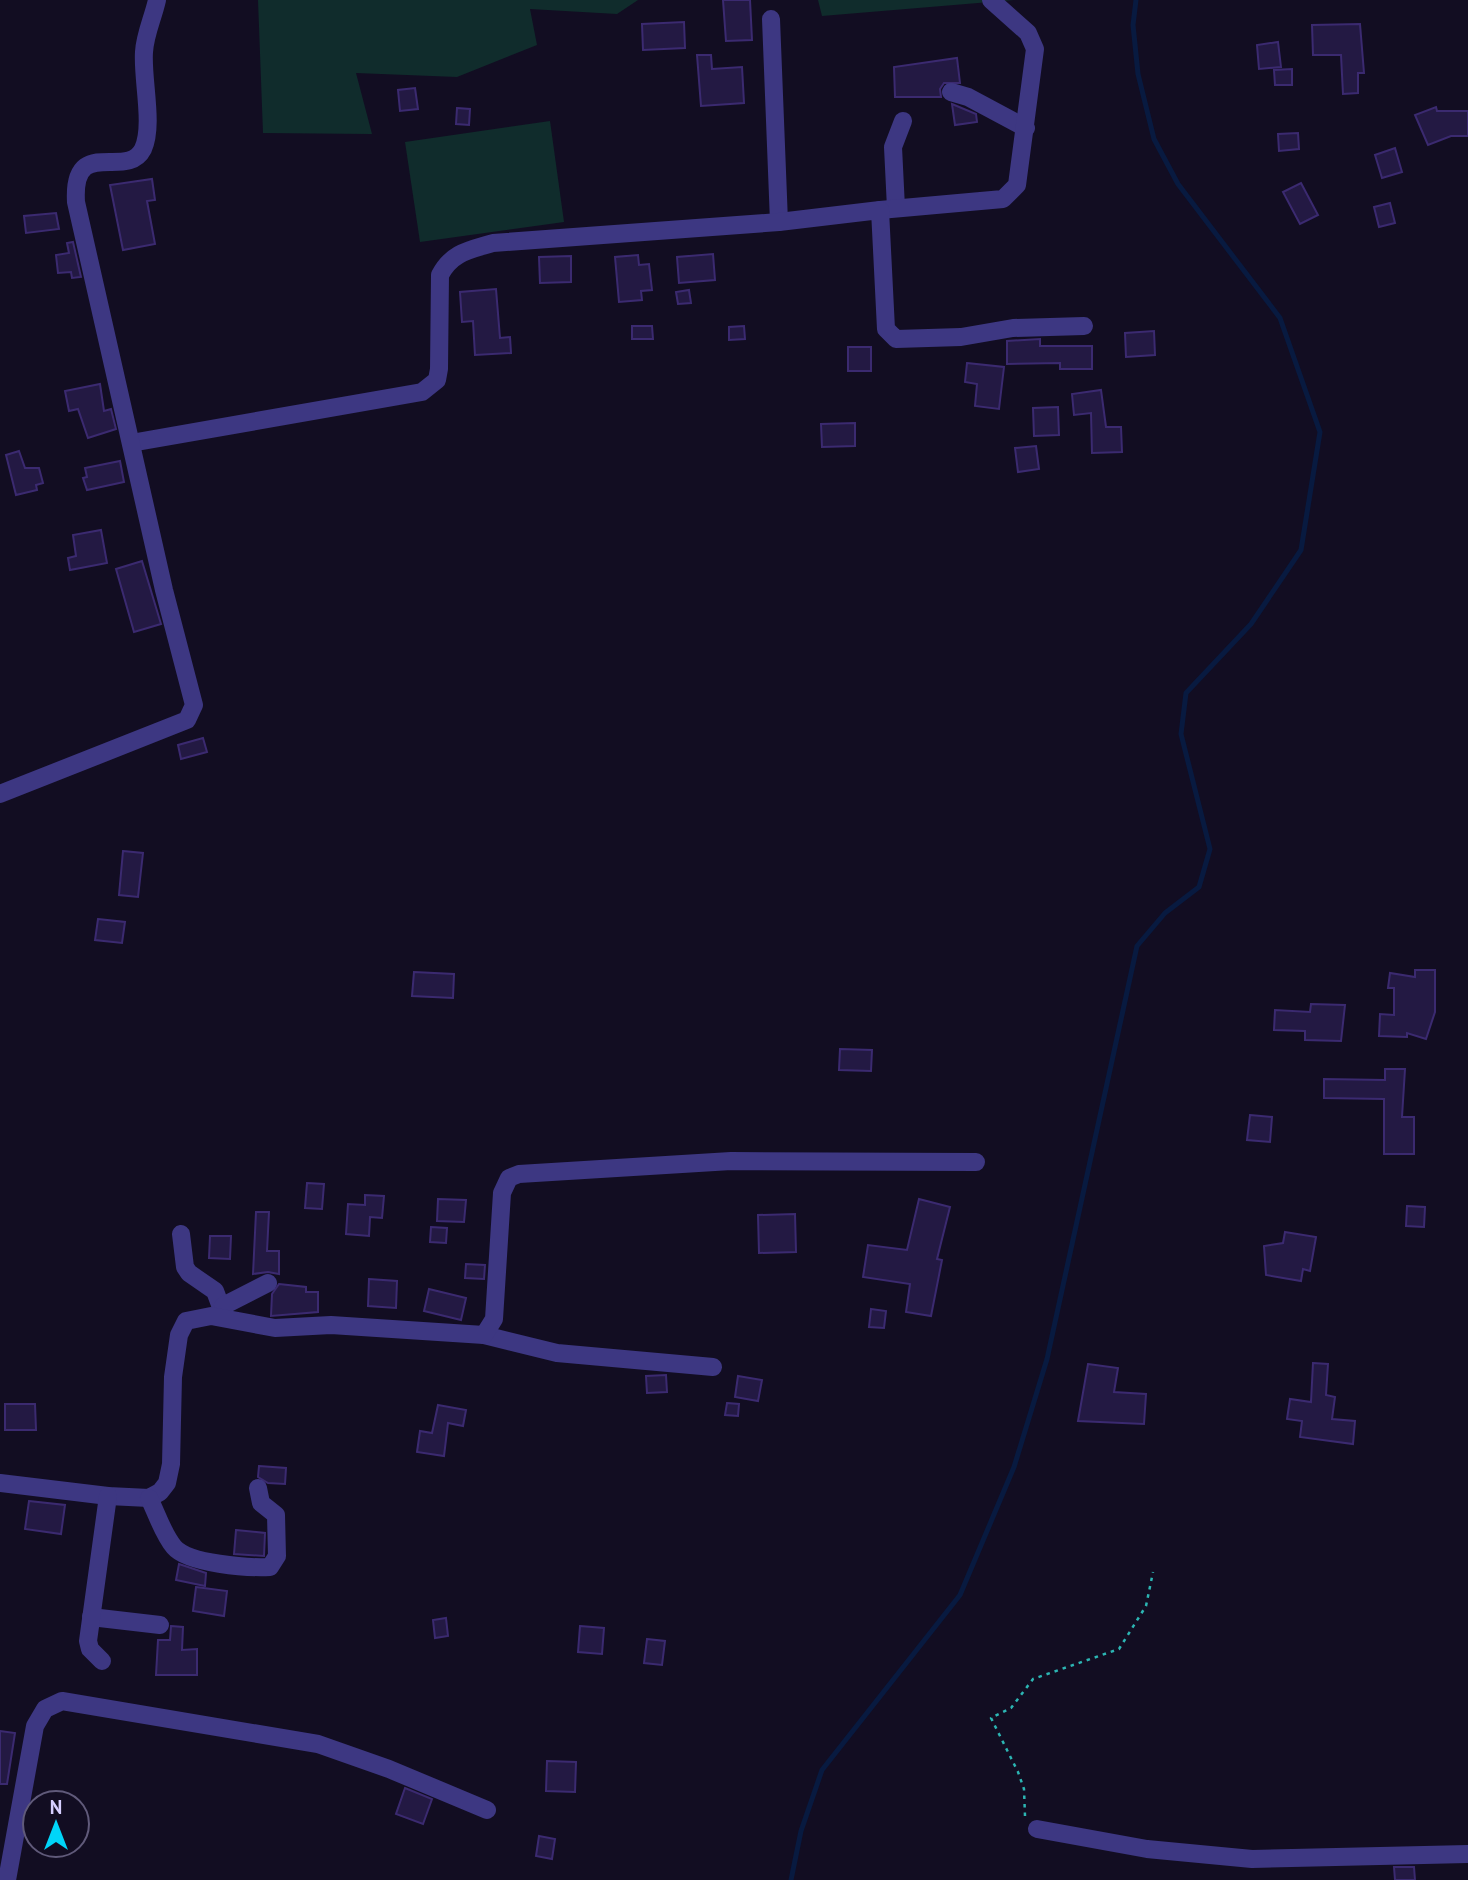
<svg xmlns="http://www.w3.org/2000/svg" width="1468" height="1880" viewBox="0 0 1468 1880" font-family="'PT Sans',sans-serif">
<style>
.green{fill:#102c2c}
.lines{fill:none;stroke-linecap:round;stroke-linejoin:round}
.stream{stroke:#081a40;stroke-width:5}
.building{fill:#231943;stroke:#3b2a70;stroke-width:2}
.path{stroke:#2cb5b3;stroke-width:2.5;stroke-dasharray:3.5 5;stroke-linecap:butt}
.minor{stroke:#3d3782;stroke-width:18}
</style>
<rect width="100%" height="100%" fill="#120d22"/>
<g class="green">
<polygon points="258,0 638,0 617,14 530,9 537,45 457,77 356,73 372,134 263,133"/>
<polygon points="818,0 1014,0 822,16"/>
<polygon points="550,121 564,222 420,242 405,142"/>
</g>
<g class="lines">
<polyline class="stream" points="791,1880 801,1831 822,1770 960,1595 1014,1467 1047,1359 1137,946 1165,913 1199,887 1210,849 1181,734 1186,693 1251,624 1301,550 1320,432 1280,318 1178,184 1154,139 1138,74 1133,25 1136,0"/>
</g>
<g class="building">
<polygon points="723,0 750,0 752,40 726,41"/>
<polygon points="684,22 685,48 643,50 642,24"/>
<polygon points="1360,24 1364,73 1358,73 1358,93 1343,94 1341,55 1313,55 1312,25"/>
<polygon points="1278,42 1281,67 1259,69 1257,45"/>
<polygon points="697,55 711,55 712,69 742,67 744,103 701,106"/>
<polygon points="957,58 960,83 944,83 940,89 941,97 895,97 894,67"/>
<polygon points="1292,69 1292,85 1275,85 1274,70"/>
<polygon points="415,88 418,109 400,111 398,90"/>
<polygon points="952,104 976,114 977,122 955,125"/>
<polygon points="1436,107 1437,111 1468,111 1468,136 1451,136 1428,145 1415,115"/>
<polygon points="457,108 470,109 469,125 456,124"/>
<polygon points="1298,133 1299,149 1279,151 1278,134"/>
<polygon points="1395,148 1402,172 1382,178 1375,155"/>
<polygon points="152,179 155,200 147,201 155,244 123,250 110,185"/>
<polygon points="1301,183 1318,215 1300,224 1283,192"/>
<polygon points="1390,203 1395,223 1379,227 1374,207"/>
<polygon points="56,213 59,229 26,233 24,216"/>
<polygon points="73,242 81,277 72,278 71,272 58,273 56,255 69,253 67,243"/>
<polygon points="713,254 715,280 679,283 677,257"/>
<polygon points="638,255 639,265 649,264 652,290 641,291 642,300 619,302 615,257"/>
<polygon points="571,256 571,282 540,283 539,257"/>
<polygon points="496,289 500,338 510,337 511,353 475,355 473,321 462,322 460,292"/>
<polygon points="689,290 691,303 678,304 676,292"/>
<polygon points="632,326 652,326 653,339 632,339"/>
<polygon points="744,326 745,339 729,340 729,327"/>
<polygon points="1154,331 1155,355 1126,357 1125,333"/>
<polygon points="1040,339 1040,346 1092,346 1092,369 1060,369 1060,363 1007,364 1007,341"/>
<rect x="848" y="347" width="23" height="24"/>
<polygon points="967,363 1004,367 999,409 975,406 977,384 965,382"/>
<polygon points="100,384 104,411 111,409 116,429 88,438 78,409 69,411 65,391"/>
<polygon points="1101,390 1106,427 1121,427 1122,452 1092,453 1091,413 1074,415 1072,394"/>
<polygon points="1058,407 1059,435 1034,436 1033,408"/>
<polygon points="855,423 855,446 822,447 821,424"/>
<polygon points="1036,446 1039,469 1018,472 1015,448"/>
<polygon points="19,451 25,468 39,468 43,483 36,485 37,490 16,495 6,455"/>
<polygon points="120,461 124,482 87,490 83,478 87,477 85,468"/>
<polygon points="101,530 107,563 70,570 68,558 76,556 73,535"/>
<polygon points="142,561 161,624 134,632 116,569"/>
<polygon points="203,738 207,752 181,759 178,745"/>
<polygon points="123,851 143,853 138,897 119,895"/>
<polygon points="98,919 125,922 122,943 95,940"/>
<polygon points="1415,970 1435,970 1435,1012 1426,1039 1407,1033 1407,1037 1379,1036 1380,1014 1394,1015 1394,988 1388,988 1390,973 1415,977"/>
<polygon points="414,972 454,974 453,998 412,996"/>
<polygon points="1311,1004 1345,1005 1341,1041 1305,1040 1305,1031 1274,1030 1275,1010 1310,1012"/>
<polygon points="840,1049 872,1050 871,1071 839,1070"/>
<polygon points="1385,1069 1405,1069 1402,1117 1414,1117 1414,1154 1384,1154 1384,1099 1324,1098 1324,1079 1385,1080"/>
<polygon points="1250,1115 1272,1117 1270,1142 1247,1140"/>
<polygon points="307,1183 324,1184 322,1209 305,1208"/>
<polygon points="365,1195 384,1196 382,1218 370,1217 369,1236 346,1234 348,1204 365,1205"/>
<polygon points="438,1199 466,1200 464,1222 437,1221"/>
<polygon points="919,1199 950,1207 937,1259 942,1260 931,1316 906,1312 910,1284 863,1277 868,1245 907,1250"/>
<polygon points="1407,1206 1425,1207 1424,1227 1406,1226"/>
<polygon points="256,1212 269,1212 267,1251 279,1251 279,1274 268,1272 253,1274"/>
<polygon points="795,1214 796,1252 759,1253 758,1215"/>
<polygon points="431,1227 447,1228 446,1243 430,1242"/>
<polygon points="1285,1232 1316,1237 1310,1271 1303,1269 1301,1281 1266,1275 1264,1246 1283,1243"/>
<polygon points="210,1236 231,1236 230,1259 209,1258"/>
<polygon points="466,1264 485,1265 484,1279 465,1278"/>
<polygon points="369,1279 397,1281 396,1308 368,1306"/>
<polygon points="279,1284 306,1287 306,1292 318,1292 318,1312 271,1316 272,1294"/>
<polygon points="429,1289 466,1298 461,1320 424,1311"/>
<polygon points="871,1309 886,1311 884,1328 869,1327"/>
<polygon points="1313,1363 1328,1364 1326,1395 1335,1397 1332,1419 1355,1421 1353,1444 1300,1437 1302,1421 1287,1419 1290,1399 1311,1402"/>
<polygon points="1088,1364 1118,1368 1114,1392 1146,1394 1144,1424 1078,1421"/>
<polygon points="666,1375 667,1392 647,1393 646,1376"/>
<polygon points="738,1376 762,1380 758,1401 735,1397"/>
<polygon points="727,1403 739,1404 738,1416 725,1415"/>
<polygon points="5,1404 35,1404 36,1430 5,1430"/>
<polygon points="438,1405 466,1410 463,1426 448,1423 444,1456 417,1452 420,1431 432,1433"/>
<polygon points="259,1466 286,1468 285,1484 268,1483 258,1477"/>
<polygon points="29,1501 65,1505 61,1534 25,1529"/>
<polygon points="236,1530 265,1533 264,1556 234,1554"/>
<polygon points="179,1564 206,1573 205,1586 176,1580"/>
<polygon points="196,1587 227,1591 224,1616 193,1611"/>
<polygon points="446,1618 448,1636 435,1638 433,1620"/>
<polygon points="171,1626 183,1627 182,1650 197,1649 197,1675 156,1675 158,1640 170,1640"/>
<polygon points="580,1626 604,1628 602,1654 578,1652"/>
<polygon points="647,1639 665,1641 662,1665 644,1663"/>
<polygon points="0,1731 15,1733 7,1784 0,1784"/>
<polygon points="547,1761 576,1762 575,1792 546,1791"/>
<polygon points="405,1788 432,1799 423,1824 396,1814"/>
<polygon points="539,1836 555,1839 552,1859 536,1856"/>
<polygon points="1394,1867 1414,1867 1415,1880 1395,1880"/>
</g>
<g class="lines">
<polyline class="path" points="1025,1816 1024,1789 1018,1772 991,1718 1011,1708 1033,1679 1119,1649 1146,1606 1153,1572"/>
<g class="minor">
<polyline points="771,19 779,222"/>
<polyline points="951,92 968,97 1026,128"/>
<polyline points="896,208 893,147 903,121"/>
<polyline points="880,210 1003,199 1017,185 1035,49 1028,33 991,0"/>
<path d="M131,443L422,392L437,380L439,369L440,275C452,252 470,250 493,243L779,222L880,210L886,329L896,339L961,337L1013,328L1084,326"/>
<path d="M0,794L187,720L194,705L164,590L76,202C72,134 127,181 143,149C154,125 142,79 144,52C145,34 153,18 157,0"/>
<polyline points="181,1234 185,1267 189,1273 215,1291 225,1318"/>
<polyline points="223,1306 268,1283"/>
<polyline points="484,1335 557,1353 713,1367"/>
<polyline points="0,1483 108,1496 149,1498 160,1492 167,1483 171,1464 173,1377 179,1335 186,1321 211,1316 275,1328 331,1325 484,1335 494,1319 502,1193 509,1178 519,1174 731,1161 976,1162"/>
<path d="M149,1498C157,1514 163,1534 174,1547C188,1564 249,1568 270,1567L277,1556L276,1515L261,1503L258,1488"/>
<polyline points="91,1617 160,1625"/>
<polyline points="102,1661 90,1649 88,1641 108,1496"/>
<polyline points="1037,1829 1147,1849 1252,1859 1468,1854"/>
<polyline points="7,1880 35,1726 45,1709 62,1701 318,1744 389,1769 487,1810"/>
</g>
</g>
<g transform="translate(56 1824)"><circle r="33" fill="#120d22" stroke="#605a7a" stroke-width="2"/>
<path d="M0-5L12 26L0 18L-12 26Z" fill="#00d5f9"/>
<text y="-10" font-size="19" font-weight="bold" text-anchor="middle" fill="#d6ceff">N</text>
</g>
</svg>
